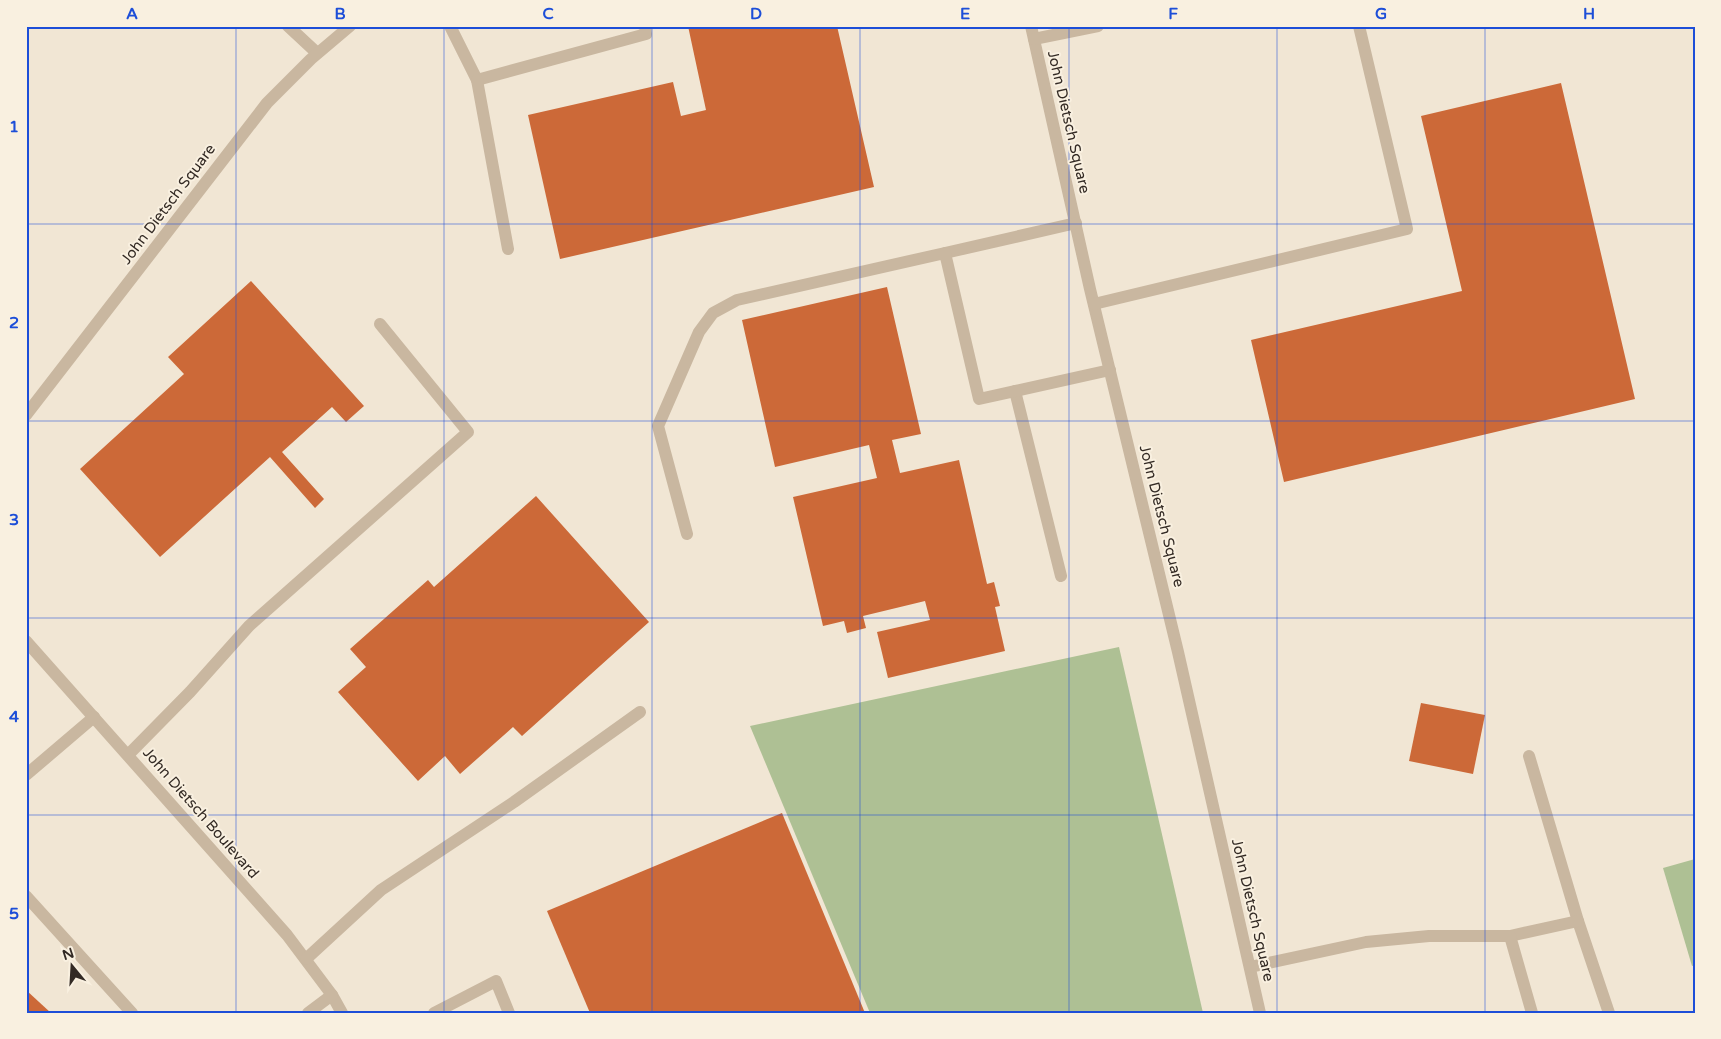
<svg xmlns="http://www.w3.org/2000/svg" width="1721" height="1039" viewBox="0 0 1721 1039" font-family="'Varela Round',sans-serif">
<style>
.green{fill:#aec094}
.building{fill:#cc6938}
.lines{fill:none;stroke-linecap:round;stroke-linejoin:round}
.minor{stroke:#c9b7a0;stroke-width:12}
.grid{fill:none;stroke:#1d4ed8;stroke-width:1;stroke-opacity:0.55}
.labels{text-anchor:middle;stroke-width:4;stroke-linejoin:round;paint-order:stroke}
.street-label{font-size:15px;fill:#332a24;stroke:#f9f0e0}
.neatline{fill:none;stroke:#1d4ed8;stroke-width:2}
.grid-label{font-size:16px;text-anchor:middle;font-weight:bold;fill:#1d4ed8}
</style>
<rect width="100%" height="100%" fill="#f1e6d4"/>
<g class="green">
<polygon points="1119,647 1203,1013 870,1013 750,726"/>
<polygon points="1695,859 1695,965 1692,966 1663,868"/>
</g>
<g class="building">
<polygon points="688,26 837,26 874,187 560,259 528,115 673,82 681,116 706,110"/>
<polygon points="1561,83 1635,399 1284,482 1251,340 1462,291 1421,116"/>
<polygon points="251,281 364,406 346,422 332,407 282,452 324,499 315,508 270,457 160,557 80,469 184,374 168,357"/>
<polygon points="887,287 921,434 892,440 900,473 959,460 987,584 994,582 1000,606 995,607 1005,651 888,678 877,632 930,620 925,601 863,616 866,628 847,633 844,621 823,626 793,497 877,478 869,445 775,467 742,320"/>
<polygon points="536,496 649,622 522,736 513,727 460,774 445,756 418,781 338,692 366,667 350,649 428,580 434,587"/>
<polygon points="1421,703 1485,715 1473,774 1409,761"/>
<polygon points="782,813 865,1013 590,1013 547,911"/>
<polygon points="26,990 51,1013 26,1013"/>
</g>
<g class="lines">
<g class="minor">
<polyline points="288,26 317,53"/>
<polyline points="450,26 477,80 646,34 645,26"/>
<polyline points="1031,26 1090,289 1178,652 1260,1013"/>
<polyline points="1034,39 1098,26"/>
<polyline points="477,80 508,249"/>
<polyline points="945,253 1076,223"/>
<polyline points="1094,304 1407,229 1359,26"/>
<polyline points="1015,391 1061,576"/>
<polyline points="26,415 267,103 311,59 350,26"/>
<polyline points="687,534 658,426 699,332 713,313 737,300 945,253 979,399 1110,370"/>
<polyline points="26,641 287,935 332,995 342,1013"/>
<polyline points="128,755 190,692 249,626 468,432 380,324"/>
<polyline points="1529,756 1578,921 1609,1013"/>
<polyline points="26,775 94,717"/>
<polyline points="26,896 132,1013"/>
<polyline points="1510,936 1578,921"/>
<polyline points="306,959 381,890 514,802 640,712"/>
<polyline points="1250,967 1366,942 1429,936 1510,936 1532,1013"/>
<polyline points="308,1013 332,995"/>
<polyline points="434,1013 496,981 509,1013"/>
</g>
</g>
<path class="grid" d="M236,26V1013M444,26V1013M652,26V1013M860,26V1013M1069,26V1013M1277,26V1013M1485,26V1013M26,224H1695M26,421H1695M26,618H1695M26,815H1695"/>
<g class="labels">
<g class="street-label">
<text transform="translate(1069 122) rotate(77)" y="5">John Dietsch Square</text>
<text transform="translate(168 204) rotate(-53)" y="5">John Dietsch Square</text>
<text transform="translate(1162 516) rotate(76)" y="5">John Dietsch Square</text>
<text transform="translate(201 813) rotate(49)" y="5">John Dietsch Boulevard</text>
<text transform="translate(1253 910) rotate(77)" y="5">John Dietsch Square</text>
</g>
</g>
<rect width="1721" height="1039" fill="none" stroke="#f9f0e0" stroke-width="55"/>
<g transform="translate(72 966) rotate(342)" stroke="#f9f0e0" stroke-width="4" paint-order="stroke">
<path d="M0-4L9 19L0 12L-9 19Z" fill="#332a24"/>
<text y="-8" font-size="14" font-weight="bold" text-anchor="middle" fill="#332a24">N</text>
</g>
<rect x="28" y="28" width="1666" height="984" class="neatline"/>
<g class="grid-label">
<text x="132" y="19">A</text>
<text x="340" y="19">B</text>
<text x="548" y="19">C</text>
<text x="756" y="19">D</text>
<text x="965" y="19">E</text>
<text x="1173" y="19">F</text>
<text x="1381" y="19">G</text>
<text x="1589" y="19">H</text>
<text x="14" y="132">1</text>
<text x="14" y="328">2</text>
<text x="14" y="525">3</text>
<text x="14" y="722">4</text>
<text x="14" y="919">5</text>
</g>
</svg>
